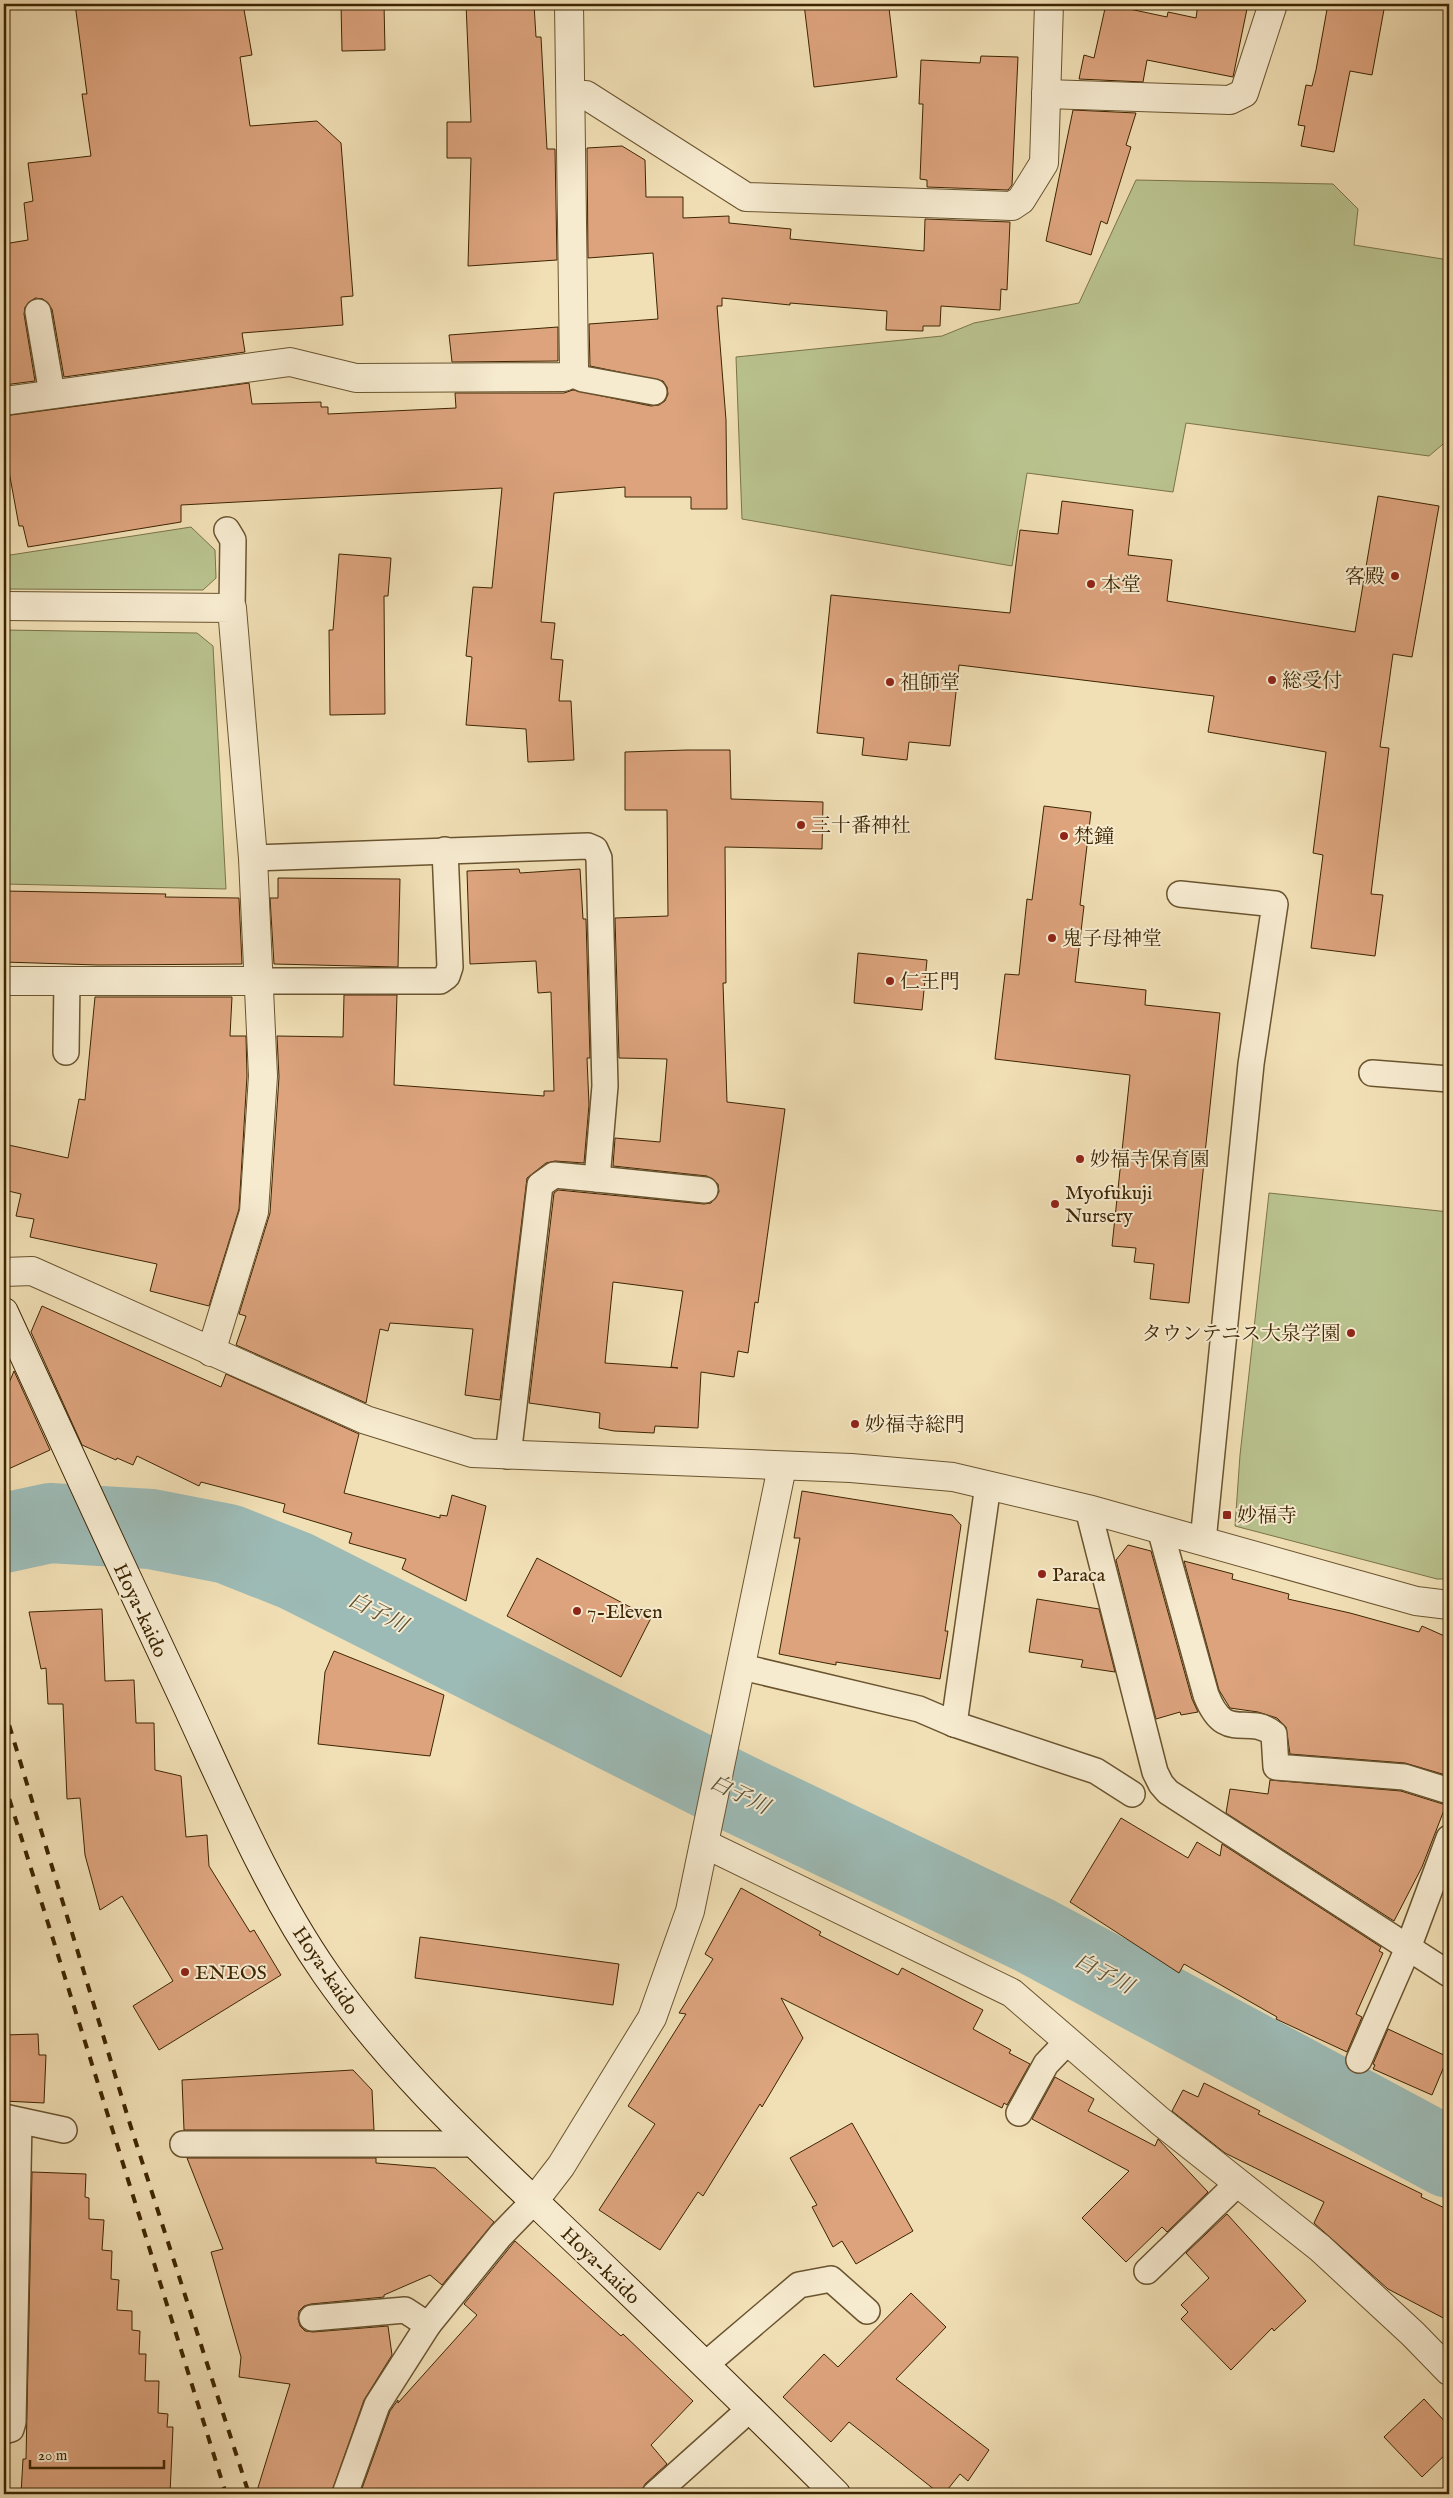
<svg xmlns="http://www.w3.org/2000/svg" width="1453" height="2498" viewBox="0 0 1453 2498" font-family="'IM FELL English','Noto Serif JP',serif">
<style>
.green{fill:#b9c28e;stroke:#7b7448}
.lines{fill:none;stroke-linecap:round;stroke-linejoin:round}
.river{stroke:#9dbbb6;stroke-width:80}
.building{fill:#dca37d;stroke:#3d2502;fill-rule:evenodd}
.service-casing{stroke:#6a542f;stroke-width:28}
.minor-casing{stroke:#6a542f;stroke-width:30}
.secondary-casing{stroke:#3d2502;stroke-width:30}
.service{stroke:#f6eacf;stroke-width:25}
.minor{stroke:#f6eacf;stroke-width:28}
.secondary{stroke:#f6eacf;stroke-width:28}
.rail{stroke:#3d2502;stroke-width:4;stroke-dasharray:9 9;stroke-linecap:butt}
.poi-dot{fill:#8f2418;stroke:#f6eacf;stroke-width:2}
.labels{text-anchor:middle;stroke-width:4;stroke-linejoin:round;paint-order:stroke}
.poi-label{font-size:20px;fill:#3d2502;stroke:#f6eacf;text-anchor:start}
.street-label{font-size:20px;fill:#3d2502;stroke:#f6eacf}
.water-label{font-size:21px;font-style:italic;fill:#5a5238;stroke:#f6eacf}
</style>
<rect width="100%" height="100%" fill="#f1dfb5"/>
<filter id="stains"><feTurbulence type="fractalNoise" baseFrequency=".004" numOctaves="4"/><feColorMatrix values="0 0 0 0 .2 0 0 0 0 .09 0 0 0 0 .02 0 0 0 .5 -.17"/></filter>
<radialGradient id="worn" r=".72"><stop offset=".6" stop-color="#630" stop-opacity="0"/><stop offset="1" stop-color="#630" stop-opacity=".3"/></radialGradient>
<g class="green">
<polygon points="1136,180 1333,184 1358,209 1354,245 1449,260 1449,439 1429,456 1186,423 1173,492 1027,473 1012,566 742,519 736,357 942,336 974,323 1079,303"/>
<polygon points="191,527 215,550 216,578 203,590 4,589 4,556"/>
<polygon points="4,630 197,633 213,646 226,889 4,884"/>
<polygon points="1269,1193 1449,1212 1449,1579 1437,1579 1235,1526 1240,1455"/>
</g>
<g class="lines">
<polyline class="river" points="4,1533 50,1523 151,1529 228,1544 296,1571 737,1793 1034,1935 1449,2158"/>
</g>
<g class="building">
<polygon points="75,4 243,4 252,55 240,57 250,126 317,121 341,143 353,296 341,297 343,325 242,333 245,352 64,377 52,309 43,299 35,298 25,307 24,314 35,381 4,385 4,244 28,240 24,203 33,201 28,163 91,156 82,94 87,94"/>
<polygon points="341,4 384,4 385,50 342,51"/>
<polygon points="466,4 534,4 536,37 541,37 547,149 555,149 557,260 468,266 471,158 447,158 447,122 471,122"/>
<polygon points="804,4 883,4 884,8 889,8 897,77 814,87"/>
<polygon points="1106,4 1167,17 1168,12 1196,18 1198,4 1248,4 1233,77 1147,60 1143,82 1079,79 1084,55 1094,58"/>
<polygon points="1328,4 1385,4 1372,75 1350,71 1334,152 1301,146 1305,126 1298,125 1306,85 1312,86 1316,70"/>
<polygon points="981,56 1018,57 1012,185 1008,190 927,187 927,180 920,179 923,104 919,104 921,60 980,63"/>
<polygon points="1073,110 1136,113 1126,145 1131,147 1107,224 1101,221 1091,255 1046,241"/>
<polygon points="622,146 645,160 646,197 683,197 683,218 729,216 729,223 791,229 790,239 924,251 925,219 1010,222 1007,290 1001,289 1000,310 941,306 940,326 923,326 923,331 886,330 887,311 790,303 790,305 722,298 722,306 717,306 726,420 727,509 691,509 691,497 625,497 625,487 554,493 541,622 555,623 551,659 563,660 559,701 571,701 574,760 528,762 526,729 466,725 472,657 466,656 473,587 492,588 502,488 181,505 181,522 28,547 23,526 19,526 8,466 4,467 4,416 249,383 252,404 321,402 321,407 328,407 328,414 456,408 455,393 564,393 573,390 651,406 659,405 665,401 668,394 667,387 663,381 590,366 589,324 658,319 653,253 588,258 587,148"/>
<polygon points="558,327 558,361 452,362 449,335"/>
<polygon points="1378,496 1439,506 1412,657 1393,654 1380,747 1389,748 1371,894 1383,895 1375,956 1311,948 1323,855 1313,853 1326,752 1208,732 1214,696 959,665 950,746 909,742 907,760 862,755 864,738 817,733 831,595 1010,613 1020,530 1058,534 1062,501 1133,510 1128,555 1172,560 1167,601 1355,632"/>
<polygon points="339,554 391,558 388,596 384,596 385,714 330,715 329,630 333,630"/>
<path d="M687,750H730L731,799L823,802L822,849L725,847L726,983H723L727,1102L785,1109L758,1303L755,1302L748,1353L738,1351L734,1377L701,1372L698,1428L655,1426L654,1433L614,1431L599,1428L600,1413L529,1403L554,1193L558,1190L704,1204L711,1203L719,1192L718,1184L707,1176L613,1166L615,1138L660,1142L667,1059L619,1058L615,918L668,916L667,810H625V752ZM613,1282L683,1291L671,1367L678,1368L605,1363Z"/>
<polygon points="1044,806 1091,812 1080,905 1084,906 1075,982 1146,990 1145,1005 1220,1013 1189,1303 1150,1299 1154,1264 1134,1262 1136,1248 1112,1246 1130,1075 995,1059 1005,974 1019,975 1027,899 1032,900"/>
<polygon points="519,869 520,873 580,869 583,919 586,919 590,1058 587,1058 589,1105 584,1163 555,1161 546,1163 527,1178 500,1400 465,1395 473,1329 390,1323 388,1331 380,1329 366,1403 236,1345 246,1316 239,1314 270,1213 279,1077 277,1036 343,1037 344,995 397,995 394,1085 544,1096 544,1091 554,1091 551,992 538,993 536,961 470,964 467,871"/>
<polygon points="278,878 400,879 398,967 274,964 270,898 278,898"/>
<polygon points="4,891 166,894 165,897 239,898 242,964 98,965 4,962"/>
<polygon points="858,953 927,960 922,1010 854,1003"/>
<polygon points="95,997 232,997 230,1036 246,1036 247,1076 239,1209 209,1306 150,1291 157,1264 30,1237 34,1219 16,1216 21,1194 4,1190 4,1144 68,1158 79,1099 85,1100"/>
<polygon points="42,1306 221,1387 226,1374 359,1434 344,1493 440,1518 440,1515 447,1516 452,1495 486,1506 466,1601 402,1569 406,1559 349,1543 352,1533 283,1512 285,1504 201,1482 199,1486 137,1456 133,1465 117,1458 116,1460 82,1445 31,1332"/>
<polygon points="14,1371 50,1450 4,1471 4,1395"/>
<polygon points="802,1491 952,1515 961,1525 945,1631 948,1631 940,1679 836,1662 836,1665 779,1654 800,1538 794,1538"/>
<polygon points="1128,1545 1151,1551 1192,1699 1198,1712 1181,1715 1180,1712 1156,1719 1116,1560"/>
<polygon points="537,1558 651,1618 621,1677 507,1616"/>
<polygon points="1184,1561 1233,1574 1232,1579 1289,1594 1288,1599 1350,1613 1419,1632 1422,1626 1449,1638 1449,1776 1405,1763 1290,1754 1286,1727 1277,1718 1258,1712 1230,1708 1219,1690"/>
<polygon points="1037,1599 1099,1609 1115,1672 1081,1667 1083,1660 1029,1652"/>
<polygon points="102,1609 105,1681 134,1680 136,1723 154,1723 155,1770 181,1776 186,1837 207,1835 209,1866 250,1932 254,1930 281,1975 159,2050 133,2006 173,1981 122,1896 100,1910 85,1855 80,1798 67,1799 63,1704 48,1704 46,1668 41,1669 29,1612"/>
<polygon points="334,1651 444,1695 430,1756 318,1744 325,1672"/>
<polygon points="1270,1780 1401,1791 1446,1805 1422,1867 1394,1921 1226,1813 1230,1789 1268,1794"/>
<polygon points="1121,1818 1188,1858 1197,1842 1220,1856 1222,1844 1381,1947 1379,1951 1383,1953 1356,2014 1362,2017 1347,2052 1276,2019 1277,2017 1184,1964 1179,1973 1070,1902"/>
<polygon points="741,1888 821,1932 819,1935 898,1975 902,1968 983,2010 973,2029 1011,2050 1009,2053 1030,2064 1007,2105 1004,2103 1002,2108 781,1998 803,2038 762,2107 760,2104 703,2196 698,2192 660,2250 599,2210 655,2124 628,2106 686,2014 679,2013 713,1959 705,1954"/>
<polygon points="420,1937 619,1964 613,2005 415,1978"/>
<polygon points="1388,2029 1448,2057 1432,2095 1373,2069 1375,2065 1373,2064"/>
<polygon points="38,2034 39,2055 46,2055 44,2103 4,2101 4,2035"/>
<polygon points="353,2070 372,2090 374,2130 184,2130 182,2080"/>
<polygon points="1055,2077 1094,2099 1088,2111 1155,2146 1158,2139 1208,2192 1167,2232 1162,2227 1126,2262 1082,2218 1129,2171 1032,2119"/>
<polygon points="1204,2083 1260,2111 1258,2114 1422,2194 1421,2197 1449,2210 1449,2321 1388,2289 1314,2223 1324,2202 1225,2153 1172,2111 1183,2090 1198,2097"/>
<polygon points="852,2123 913,2231 856,2264 842,2241 833,2247 812,2207 817,2205 790,2158"/>
<polygon points="187,2158 376,2158 376,2163 435,2168 494,2222 442,2285 430,2275 384,2295 384,2297 311,2304 304,2306 299,2311 298,2319 300,2326 305,2331 313,2332 388,2326 392,2355 364,2400 331,2494 256,2494 290,2384 239,2377 241,2357 211,2252 223,2249"/>
<polygon points="32,2172 86,2174 85,2197 89,2198 89,2219 104,2220 102,2250 112,2251 111,2279 119,2280 117,2310 132,2311 132,2330 140,2331 139,2354 146,2354 145,2381 159,2381 158,2413 168,2414 167,2427 173,2427 170,2494 21,2494 23,2459 26,2459"/>
<polygon points="1227,2214 1306,2301 1274,2331 1272,2328 1231,2370 1181,2319 1188,2312 1181,2305 1209,2278 1186,2253"/>
<polygon points="515,2241 621,2336 623,2334 693,2401 651,2445 667,2464 645,2484 641,2494 360,2494 390,2411 398,2400 398,2403 477,2315 464,2304"/>
<polygon points="911,2293 946,2327 896,2379 989,2450 968,2481 960,2474 944,2494 940,2494 849,2422 831,2442 783,2397 824,2354 838,2367"/>
<polygon points="1424,2399 1449,2426 1449,2451 1422,2477 1384,2437"/>
</g>
<g class="lines">
<g class="service-casing">
<g id="service">
<polyline points="38,312 52,394"/>
<polyline points="571,374 583,379 654,392"/>
<polyline points="227,530 233,540 232,608"/>
<polyline points="253,858 588,846 595,849 599,858 605,1086 597,1179 554,1175 540,1185 508,1456"/>
<polyline points="1180,894 1275,904 1251,1064 1203,1541"/>
<polyline points="259,981 440,981 447,976 450,967 445,850"/>
<polyline points="66,1052 67,981"/>
<polyline points="1372,1073 1449,1079"/>
<polyline points="597,1179 705,1190"/>
<polyline points="1088,1509 1155,1772 1161,1784 1168,1792 1449,1974"/>
<path d="M1160,1529L1206,1695C1226,1745 1246,1712 1274,1734L1276,1767L1404,1777L1449,1791"/>
<polyline points="742,1667 919,1709 954,1724 1096,1771 1132,1794"/>
<polyline points="954,1724 988,1485"/>
<polyline points="1359,2060 1408,1948 1449,1838"/>
<polyline points="1019,2113 1046,2064 1068,2041"/>
<polyline points="4,2117 64,2130"/>
<polyline points="183,2144 474,2144"/>
<polyline points="1147,2271 1238,2183"/>
<polyline points="312,2318 405,2310 428,2325"/>
<polyline points="705,2365 799,2285 831,2279 867,2311"/>
<polyline points="4,2431 11,2429 13,2422 19,2121"/>
<polyline points="345,2494 377,2405 428,2325 500,2236 534,2201"/>
<polyline points="655,2494 751,2408"/>
</g>
</g>
<g class="minor-casing">
<g id="minor">
<polyline points="1046,94 1230,100 1244,93 1273,4"/>
<polyline points="571,95 586,95 746,197 1012,206 1021,200 1044,163 1049,4"/>
<polyline points="4,401 290,362 356,378 564,377 571,374 574,367 569,4"/>
<polyline points="4,606 232,608 253,858 263,1076 254,1212 211,1352"/>
<polyline points="4,981 259,981"/>
<polyline points="4,1272 32,1271 366,1420 472,1453 851,1468 953,1477 1088,1509 1416,1601 1449,1605"/>
<polyline points="705,1844 1012,1993 1160,2121 1320,2248 1413,2334 1449,2371"/>
<polyline points="534,2201 561,2166 652,2018 690,1911 782,1467"/>
</g>
</g>
<g class="secondary-casing">
<path id="secondary" d="M4,1312C65,1444 125,1575 187,1706C229,1797 269,1892 326,1974C391,2067 474,2144 556,2222C650,2311 744,2402 836,2494"/>
</g>
<use href="#service" class="service"/>
<use href="#minor" class="minor"/>
<use href="#secondary" class="secondary"/>
<g class="rail">
<polyline points="4,1708 129,2121 249,2494"/>
<polyline points="4,1782 226,2494"/>
</g>
</g>
<g class="poi-dot">
<circle cx="1395" cy="576" r="5"/>
<circle cx="1091" cy="584" r="5"/>
<circle cx="1272" cy="680" r="5"/>
<circle cx="890" cy="682" r="5"/>
<circle cx="801" cy="825" r="5"/>
<circle cx="1064" cy="836" r="5"/>
<circle cx="1052" cy="938" r="5"/>
<circle cx="890" cy="981" r="5"/>
<circle cx="1080" cy="1159" r="5"/>
<circle cx="1055" cy="1204" r="5"/>
<circle cx="1351" cy="1333" r="5"/>
<circle cx="855" cy="1424" r="5"/>
<rect x="1222" y="1510" width="10" height="10" rx="2.5"/>
<circle cx="1042" cy="1574" r="5"/>
<circle cx="577" cy="1611" r="5"/>
<circle cx="185" cy="1972" r="5"/>
</g>
<g class="labels">
<g class="poi-label">
<text x="1385" y="583" text-anchor="end">客殿</text>
<text x="1101" y="591">本堂</text>
<text x="1282" y="687">総受付</text>
<text x="900" y="689">祖師堂</text>
<text x="811" y="832">三十番神社</text>
<text x="1074" y="843">梵鐘</text>
<text x="1062" y="945">鬼子母神堂</text>
<text x="900" y="988">仁王門</text>
<text x="1090" y="1166">妙福寺保育園</text>
<text x="1065" y="1199">Myofukuji<tspan x="1065" dy="23">Nursery</tspan></text>
<text x="1341" y="1340" text-anchor="end">タウンテニス大泉学園</text>
<text x="865" y="1431">妙福寺総門</text>
<text x="1237" y="1522">妙福寺</text>
<text x="1052" y="1581">Paraca</text>
<text x="587" y="1618">7-Eleven</text>
<text x="195" y="1979">ENEOS</text>
</g>
<g class="street-label">
<text transform="translate(141 1610) rotate(65)" y="7">Hoya-kaido</text>
<text transform="translate(326 1970) rotate(56)" y="7">Hoya-kaido</text>
<text transform="translate(601 2265) rotate(44)" y="7">Hoya-kaido</text>
</g>
<g class="water-label">
<text transform="translate(378 1612) rotate(27)" y="7">白子川</text>
<text transform="translate(740 1794) rotate(26)" y="7">白子川</text>
<text transform="translate(1104 1973) rotate(28)" y="7">白子川</text>
</g>
</g>
<rect width="1453" height="2498" fill="none" stroke="#f1dfb5" stroke-width="20"/>
<rect x="5" y="5" width="1443" height="2488" fill="none" stroke="#3d2502" stroke-width="2.5"/>
<rect x="10" y="10" width="1433" height="2478" fill="none" stroke="#3d2502"/>
<path d="M30 2460v8h134v-8" fill="none" stroke="#3d2502" stroke-width="2.5"/>
<text x="38" y="2460" font-size="15" fill="#3d2502" stroke="#f6eacf" stroke-width="4" paint-order="stroke">20 m</text>
<rect width="100%" height="100%" filter="url(#stains)"/>
<rect width="100%" height="100%" fill="url(#worn)"/>
</svg>
